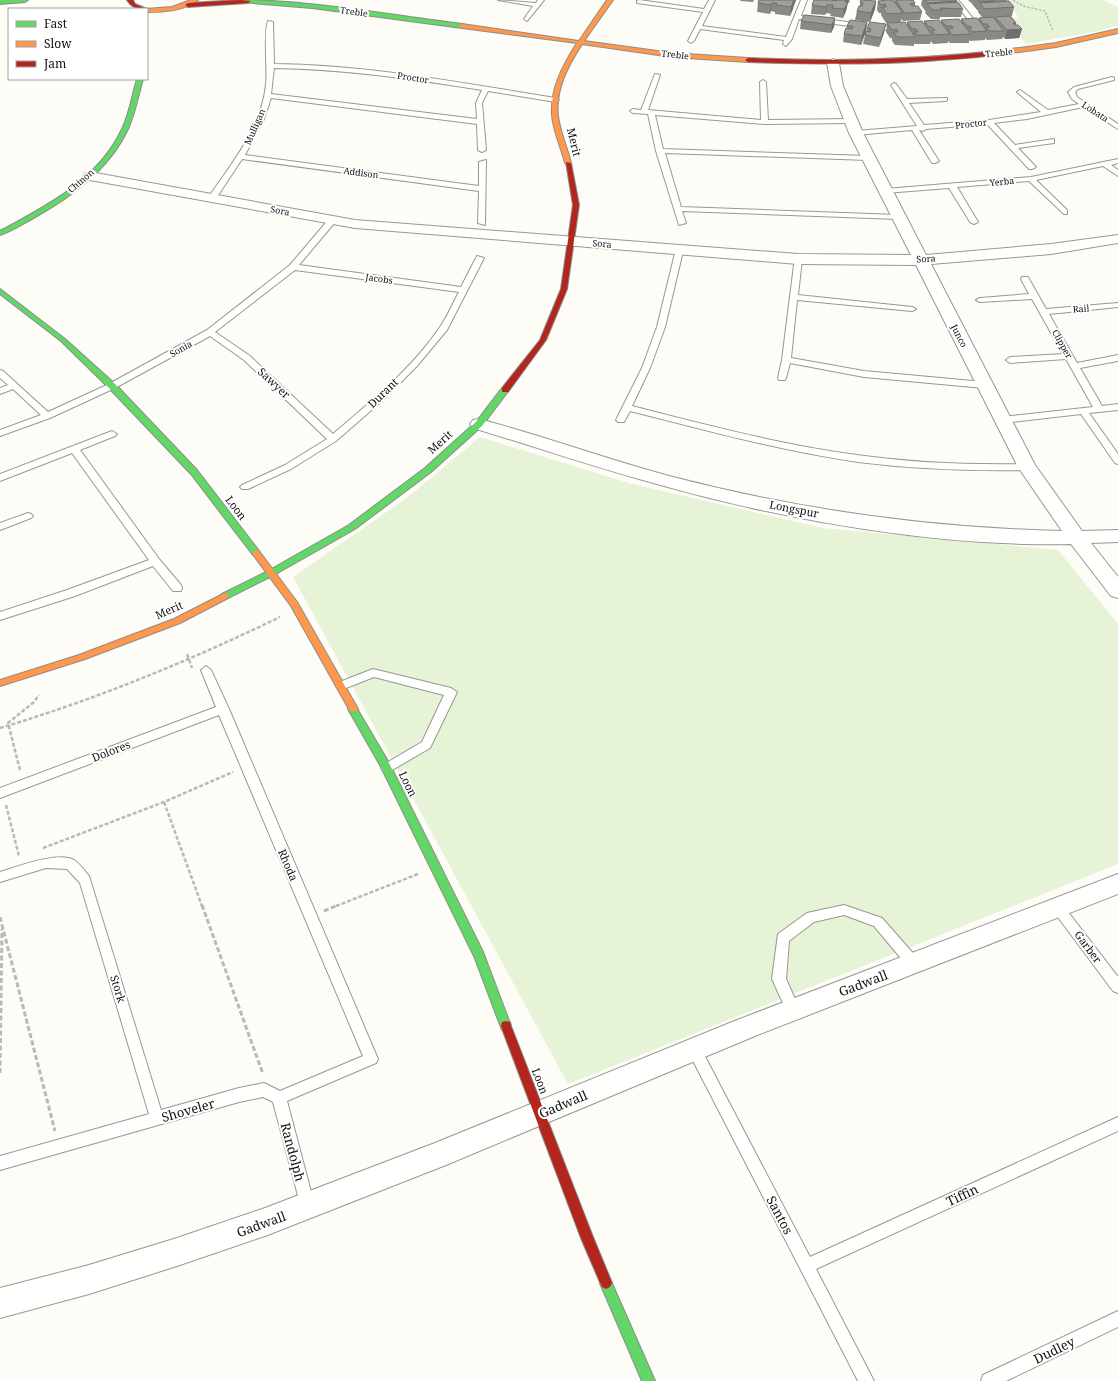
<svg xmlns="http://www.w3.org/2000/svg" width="1118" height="1381" viewBox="0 0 1118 1381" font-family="'Noto Serif',serif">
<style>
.green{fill:#e7f3d7}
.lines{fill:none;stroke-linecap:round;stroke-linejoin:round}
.lane-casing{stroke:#979795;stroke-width:2}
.street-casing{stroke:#979795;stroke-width:2}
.fast-casing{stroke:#8e8d8b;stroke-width:2}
.slow-casing{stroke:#8e8d8b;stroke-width:2}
.jam-casing{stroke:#8e8d8b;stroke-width:2}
.path-far2{stroke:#b9b9b8;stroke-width:1.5;stroke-dasharray:2.5 1.5;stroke-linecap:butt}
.path-far1{stroke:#b9b9b8;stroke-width:2.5;stroke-dasharray:4 2;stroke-linecap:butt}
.path{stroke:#b9b9b8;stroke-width:3;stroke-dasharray:5 2.5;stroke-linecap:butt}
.lane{fill:#fffffe;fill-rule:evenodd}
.street{fill:#fffffe;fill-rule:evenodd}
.fast{fill:#63d668;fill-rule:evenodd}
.slow{fill:#ff974d;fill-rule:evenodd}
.jam{fill:#b3261e;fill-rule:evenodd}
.wall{fill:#8a8986}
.shaded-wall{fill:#716f6d}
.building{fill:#a19f9c;stroke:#716f6d}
.labels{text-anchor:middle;stroke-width:4;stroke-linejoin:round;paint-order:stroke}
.far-street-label{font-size:9px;fill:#111;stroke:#fff}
.street-label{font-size:11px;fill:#111;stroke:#fff}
.near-street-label{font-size:13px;fill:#111;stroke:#fff}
</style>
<rect width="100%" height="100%" fill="#fdfcf7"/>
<g class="green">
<polygon points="1004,0 1104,0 1118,7 1118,25 1100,31 1026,44 1004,18 1017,18 1018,16"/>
<polygon points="480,437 632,484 823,528 1058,550 1118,624 1118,864 568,1084 293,577 408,497"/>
</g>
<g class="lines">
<g class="lane-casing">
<g id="lane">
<polygon points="498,0 536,3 538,0 544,0 527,21 524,19 533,6"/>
<polygon points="639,0 704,9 709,0 715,0 702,26 786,37 801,0 807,0 801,16 878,26 902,25 905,27 902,29 878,30 799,19 792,39 786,46 783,44 784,40 700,29 694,41 691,43 688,41 703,12 637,3 637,1"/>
<polygon points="952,0 958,0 976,22 976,24 972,24"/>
<path d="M268,21L273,22L274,64C369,65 462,83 556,98L559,100L556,102L488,91L482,103L486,150L482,152L478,150L477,124L271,98L264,119L245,155L479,186V162L486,160L485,225L478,223L479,191L242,159L215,200H209L208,198C232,163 262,127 266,84C268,68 263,35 268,21ZM274,68C344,69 413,79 482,90L476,103L477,119L271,94Z"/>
<polygon points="655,74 660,75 648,110 761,120 760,82 763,80 766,82 768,120 851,119 855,121 851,123 765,124 655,115 663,149 868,156 872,158 868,160 665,153 681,207 898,215 902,217 898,219 682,211 686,223 679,225 656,151 648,114 633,113 630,111 633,109 641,110"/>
<polygon points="1112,77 1114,78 1114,80 1078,89 1075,92 1077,97 1118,124 1118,129 1083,107 1027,119 994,123 1015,145 1054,139 1054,143 1018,148 1036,167 1032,169 1029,169 987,124 926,129 923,131 919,130 939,161 935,163 932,163 912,130 856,135 852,133 856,131 917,126 891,85 894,83 896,84 907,99 947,98 947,100 945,101 909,103 924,125 989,120 1041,112 1018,93 1017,92 1020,90 1048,110 1079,104 1072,99 1068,92 1074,87"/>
<polygon points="1118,159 1118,163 1111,165 1118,170 1118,176 1103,166 1036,180 1067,210 1067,214 1064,214 1029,181 957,187 978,222 974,224 970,222 949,188 885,193 881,191 885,189 1031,177"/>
<path d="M329,219L336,221L299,265L461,287L477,256L484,258L447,330L417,366L383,400L336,441L291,469L248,489H242L240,487L242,485L285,465L327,439L244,360L210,336L115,388L50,418L0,436V430L41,415L13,389L0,394V388L8,385L0,378V370L3,371L48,412L109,384L207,330L290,265ZM295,270L459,292C453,303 447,317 440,327C412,369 370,402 333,434L250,356L215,332Z"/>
<path d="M676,249L683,251L665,327L650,368L632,406C707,425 781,445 857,455C914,463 970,465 1027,464L1032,467L1027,470C970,471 914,469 858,462C781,451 705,430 630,411L624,422H618L616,420L642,368L657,327Z"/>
<polygon points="795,257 802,259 798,295 912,307 916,309 912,311 797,300 791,358 864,371 984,382 988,385 984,388 864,377 790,363 786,378 785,380 779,380 778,378 782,360"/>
<polygon points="1022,277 1028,277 1046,309 1118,303 1118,307 1049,314 1077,363 1118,355 1118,361 1080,368 1102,406 1118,404 1118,410 1089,413 1118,454 1118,464 1115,463 1081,414 1002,423 997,420 1002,417 1093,407 1066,359 1010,363 1006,360 1010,357 1063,354 1032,299 980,302 976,300 980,298 1029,294 1021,279"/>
<polygon points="112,431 117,434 115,436 80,450 159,559 181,585 182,588 181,591 173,591 153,566 75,596 0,620 0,612 67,590 149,560 72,453 0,481 0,474"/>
<polygon points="28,513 31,514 33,516 31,518 0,530 0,523"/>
<path d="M206,666L211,670L229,709L378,1059L376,1063L287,1101L315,1207L313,1212L308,1214L303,1212L301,1207L273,1102L263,1097L239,1102L0,1170V1156L149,1114L80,883L67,869L46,868L0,882V872C17,867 58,851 74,860C80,864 85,871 89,876L161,1110L239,1088L264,1083L280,1091L363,1056L219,715L0,798V788L216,707L201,670Z"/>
<polygon points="373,669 451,688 457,692 430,748 387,773 383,771 381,768 383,765 422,742 444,695 374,677 341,690 336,686 337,683"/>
<polygon points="1058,903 1062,904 1118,977 1118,993 1113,991 1054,912 1052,908 1054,904"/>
<polygon points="844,905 882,918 919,960 920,964 919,968 914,970 909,968 874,926 844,915 814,922 789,941 786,979 800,1010 798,1014 793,1016 788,1014 772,979 778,934 807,913"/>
<polygon points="694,1043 699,1045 810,1257 1118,1117 1118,1131 816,1269 874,1381 858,1381 689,1053 687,1049 689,1045"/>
<polygon points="1118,1311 1118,1327 1006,1381 981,1381 983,1375"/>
</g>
</g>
<g class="street-casing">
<g id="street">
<path d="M833,59L839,63L843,86L863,133L926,255L1051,244L1118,235V243L1051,254L931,264L1035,465L1082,531L1118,530V542L1091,543L1118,577V598L1111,596L1071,544C941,547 789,521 664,486C600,469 536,447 473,428L470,424L473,420L479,419C544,436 608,460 673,477C800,510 931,528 1062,531L1018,467L916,265L798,264L355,228L90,180L85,179L83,176L85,173L90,172L355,220L798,254L911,255L849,133L831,86L827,63Z"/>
<polygon points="1118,874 1118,894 755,1036 446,1165 265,1236 177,1266 89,1294 0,1318 0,1288 89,1265 177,1238 265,1208 435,1143 737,1020"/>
</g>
</g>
<g class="fast-casing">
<g id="fast">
<polygon points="0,0 28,0 25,2 0,4"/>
<path d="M237,0C312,0 388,15 462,24L465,26L462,28L312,8L240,2Z"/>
<path d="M137,79H143C138,96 135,114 128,129C108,171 70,198 30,220C21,225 10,232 0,235V231C47,206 99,179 122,129C130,113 132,95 137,79Z"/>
<polygon points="0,289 65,339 115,384 197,470 259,551 260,553 259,555 253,555 191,474 109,388 61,341 0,294"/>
<polygon points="502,388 508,388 509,390 482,426 431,472 355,529 274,575 228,598 222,598 221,596 222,594 268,571 349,525 425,468 476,422"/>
<polygon points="353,706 356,707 389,763 483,952 511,1026 510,1030 506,1031 502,1030 474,956 380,765 348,709 350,707"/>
<polygon points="606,1277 610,1279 655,1381 642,1381 600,1283 602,1279"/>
</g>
</g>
<g class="slow-casing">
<g id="slow">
<path d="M191,0H198C184,11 164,12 147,12V9H145L172,7Z"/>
<path d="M607,0H613L584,41L672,53L748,58L751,60L748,62L672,57L582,44C568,66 555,89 558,116C560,132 567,147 571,163L568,165L565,163C561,147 553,131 552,115C550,89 563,65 577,43L462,28L459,26L462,24L579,41Z"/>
<polygon points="1118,29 1118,33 1056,47 1004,54 1001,52 1004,50 1056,43"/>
<polygon points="256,550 259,551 297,602 358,709 356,711 350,711 291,606 252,553"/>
<polygon points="225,593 228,594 229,596 228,598 180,623 85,659 0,686 0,680 79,655 174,619"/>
</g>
</g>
<g class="jam-casing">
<g id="jam">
<path d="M127,0H133L135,4L147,9C138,9 132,8 127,0Z"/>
<polygon points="240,0 251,1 248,3 188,7 185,5 188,3"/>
<path d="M1004,50L1006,51V53C980,58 953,59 927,61C867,65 808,64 748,62L745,60L748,58C834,62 919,60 1004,50Z"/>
<polygon points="566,162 571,163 579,205 567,289 546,340 508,392 502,392 502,388 540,340 561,289 573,205"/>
<polygon points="506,1021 510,1022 511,1026 593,1237 612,1283 610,1287 606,1289 602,1287 581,1238 501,1026 502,1022"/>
</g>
</g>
<polyline class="path-far2" points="1013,0 1023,6 1045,11 1053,31"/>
<g class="path-far1">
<polyline points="187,654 192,668"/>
<path d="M0,728C97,699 189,661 280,617"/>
<polyline points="20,770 8,723 34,702 39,695"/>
<polyline points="164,802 202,906"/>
<polyline points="6,805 19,856"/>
<polyline points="43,848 164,802 233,772"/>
<polyline points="336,906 418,874"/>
</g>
<g class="path">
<polyline points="202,905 263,1074"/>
<polyline points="324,911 338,905"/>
<polyline points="0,917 55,1131"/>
<polyline points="0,1073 2,929"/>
</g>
<use href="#lane" class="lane"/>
<use href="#street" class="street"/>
<use href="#fast" class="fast"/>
<use href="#slow" class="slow"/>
<use href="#jam" class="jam"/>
</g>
<g class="wall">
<polygon points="741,0 754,0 753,2 740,1"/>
<polygon points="796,0 790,16 775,14 775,12 771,11 770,14 757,12 758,3"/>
<polygon points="814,0 850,0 849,3 848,3 846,11 843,18 830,16 831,14 826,13 825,15 811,14 812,5"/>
<polygon points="895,0 913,0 915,3 915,6 922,12 920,20 903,21 901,19 901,22 886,23 881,15 881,13 879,13 877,10 878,1 894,1"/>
<polygon points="921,0 956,0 957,1 957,2 963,9 961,17 940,17 940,19 931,19 925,13 926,12 921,5 922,0"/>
<polygon points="968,0 1007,0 1007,1 1014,7 1012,16 1011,16 1016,23 1016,25 1022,29 1019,38 1005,39 1003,37 1002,39 987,40 985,38 985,40 970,41 969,40 969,43 950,43 948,41 948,43 933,44 931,41 930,44 915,44 914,43 914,46 895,45 892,41 892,38 890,38 886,32 887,23 907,25 907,22 924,24 924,21 941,22 941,20 961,21 961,19 978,20 979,18 982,17 978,12 978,10 977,10 972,4 972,3 971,3"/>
<polygon points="876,1 875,9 870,22 855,20 857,11 860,6 860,2"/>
<polygon points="835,18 834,27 831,33 800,29 801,21"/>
<polygon points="867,22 866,31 861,45 843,42 844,34 847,28 847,26"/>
<polygon points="870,22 884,33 879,47 863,44 865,35"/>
</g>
<g class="shaded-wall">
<polygon points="794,0 796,0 793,8"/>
<polygon points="794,0 793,9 790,16 791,7"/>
<polygon points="846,0 848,0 846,11 843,18 845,2"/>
<polygon points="876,1 875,9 870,22 871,13"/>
<polygon points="772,3 771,11 770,14 771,5"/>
<polygon points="827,5 826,13 825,15 826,7"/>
<polygon points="835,18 834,27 831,33 832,25"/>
<polygon points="867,22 866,31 861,45 862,36"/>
<polygon points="886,24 884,33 879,47 881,38"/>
<polygon points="1022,29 1019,38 1005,39 1007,30"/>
</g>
<g class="building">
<polygon points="759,0 794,0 791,7 776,5 777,3 772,3 771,5 758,3"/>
<polygon points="814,0 831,0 836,1 837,0 846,0 845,2 848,2 844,9 832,8 833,5 827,5 826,7 812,5"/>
<polygon points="861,0 876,1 871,13 857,11 859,6 862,6 863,3 860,2"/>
<polygon points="888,0 893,0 903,13 887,14 882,7 886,7 885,4 881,5 878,1"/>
<polygon points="896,0 913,0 915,3 910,4 912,6 918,6 922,12 904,13"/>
<polygon points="925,0 956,0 957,1 927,3"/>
<polygon points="977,0 993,0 994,1 979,2"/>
<polygon points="1009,1 1014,7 984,9 980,3"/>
<polygon points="958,2 963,9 940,8 942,10 933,10 927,4"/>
<polygon points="804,15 835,18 832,25 801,21"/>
<polygon points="1010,16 1016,23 1013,23 1015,25 1018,25 1022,29 1007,30 995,17"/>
<polygon points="993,17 1004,31 989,31 986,27 990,27 987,24 983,24 979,18"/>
<polygon points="977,18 987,31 972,32 969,28 972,28 970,26 967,26 961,19"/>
<polygon points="959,19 971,34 952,35 948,29 953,28 952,26 946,26 941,20"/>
<polygon points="850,20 867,22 862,36 844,34 846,28 852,29 853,26 847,26"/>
<polygon points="939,20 950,34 935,35 932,31 935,30 932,27 929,27 924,21"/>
<polygon points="922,21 932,35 916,35 914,32 918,32 916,29 912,29 907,22"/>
<polygon points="870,22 886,24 881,38 865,35 866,31 870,32 871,29 867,28"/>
<polygon points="905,22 915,37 897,37 893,32 898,32 897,29 892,30 887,23"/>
</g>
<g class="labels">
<g class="far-street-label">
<text transform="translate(354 12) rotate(8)" y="3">Treble</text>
<text transform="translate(999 53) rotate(-6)" y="3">Treble</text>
<text transform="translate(675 55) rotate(6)" y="3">Treble</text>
<text transform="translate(413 78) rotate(9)" y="3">Proctor</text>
<text transform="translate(1095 112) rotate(33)" y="3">Lobata</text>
<text transform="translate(971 124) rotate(-6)" y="3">Proctor</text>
<text transform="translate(255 127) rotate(-66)" y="3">Mulligan</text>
<text transform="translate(361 173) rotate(8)" y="3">Addison</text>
<text transform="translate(81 181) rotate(-40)" y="3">Chinon</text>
<text transform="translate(1002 182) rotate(-6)" y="3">Yerba</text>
<text transform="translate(280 211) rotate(11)" y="3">Sora</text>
<text transform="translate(602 244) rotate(5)" y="3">Sora</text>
<text transform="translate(926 259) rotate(-3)" y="3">Sora</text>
<text transform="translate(379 279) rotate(8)" y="3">Jacobs</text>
<text transform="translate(1081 309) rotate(-4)" y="3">Rail</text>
<text transform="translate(959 336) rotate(63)" y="3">Junco</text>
<text transform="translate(1062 344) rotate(61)" y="3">Clipper</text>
<text transform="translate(181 349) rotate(-30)" y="3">Sonia</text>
</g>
<g class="street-label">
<text transform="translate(574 142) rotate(76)" y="4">Merit</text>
<text transform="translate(274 383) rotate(43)" y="4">Sawyer</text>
<text transform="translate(383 393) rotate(-44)" y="4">Durant</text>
<text transform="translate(440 442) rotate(-42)" y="4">Merit</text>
<text transform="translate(236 508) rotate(53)" y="4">Loon</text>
<text transform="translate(794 509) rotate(11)" y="4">Longspur</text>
<text transform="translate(169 610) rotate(-24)" y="4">Merit</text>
<text transform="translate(111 751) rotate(-21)" y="4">Dolores</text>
<text transform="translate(408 784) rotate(64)" y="4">Loon</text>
<text transform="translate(288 865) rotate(67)" y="4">Rhoda</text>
<text transform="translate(1088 947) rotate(53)" y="4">Garber</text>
<text transform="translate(118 989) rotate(73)" y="4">Stork</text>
<text transform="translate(540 1081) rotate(69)" y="4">Loon</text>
</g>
<g class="near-street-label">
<text transform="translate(863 983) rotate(-21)" y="5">Gadwall</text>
<text transform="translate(563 1104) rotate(-23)" y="5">Gadwall</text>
<text transform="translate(188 1110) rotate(-16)" y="5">Shoveler</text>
<text transform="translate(293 1152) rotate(75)" y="5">Randolph</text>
<text transform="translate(962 1195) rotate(-25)" y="5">Tiffin</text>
<text transform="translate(780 1215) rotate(62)" y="5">Santos</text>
<text transform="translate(261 1224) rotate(-20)" y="5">Gadwall</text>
<text transform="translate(1054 1350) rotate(-26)" y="5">Dudley</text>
</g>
</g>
<rect x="8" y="8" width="140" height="72" fill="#ffffff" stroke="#a0a0a0"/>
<rect x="16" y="21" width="20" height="6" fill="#63d668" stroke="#a0a0a0"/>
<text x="44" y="28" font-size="12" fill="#111111">Fast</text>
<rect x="16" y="41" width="20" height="6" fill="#ff974d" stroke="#a0a0a0"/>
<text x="44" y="48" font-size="12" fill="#111111">Slow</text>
<rect x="16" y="61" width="20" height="6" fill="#b3261e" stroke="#a0a0a0"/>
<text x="44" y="68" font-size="12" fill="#111111">Jam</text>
</svg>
